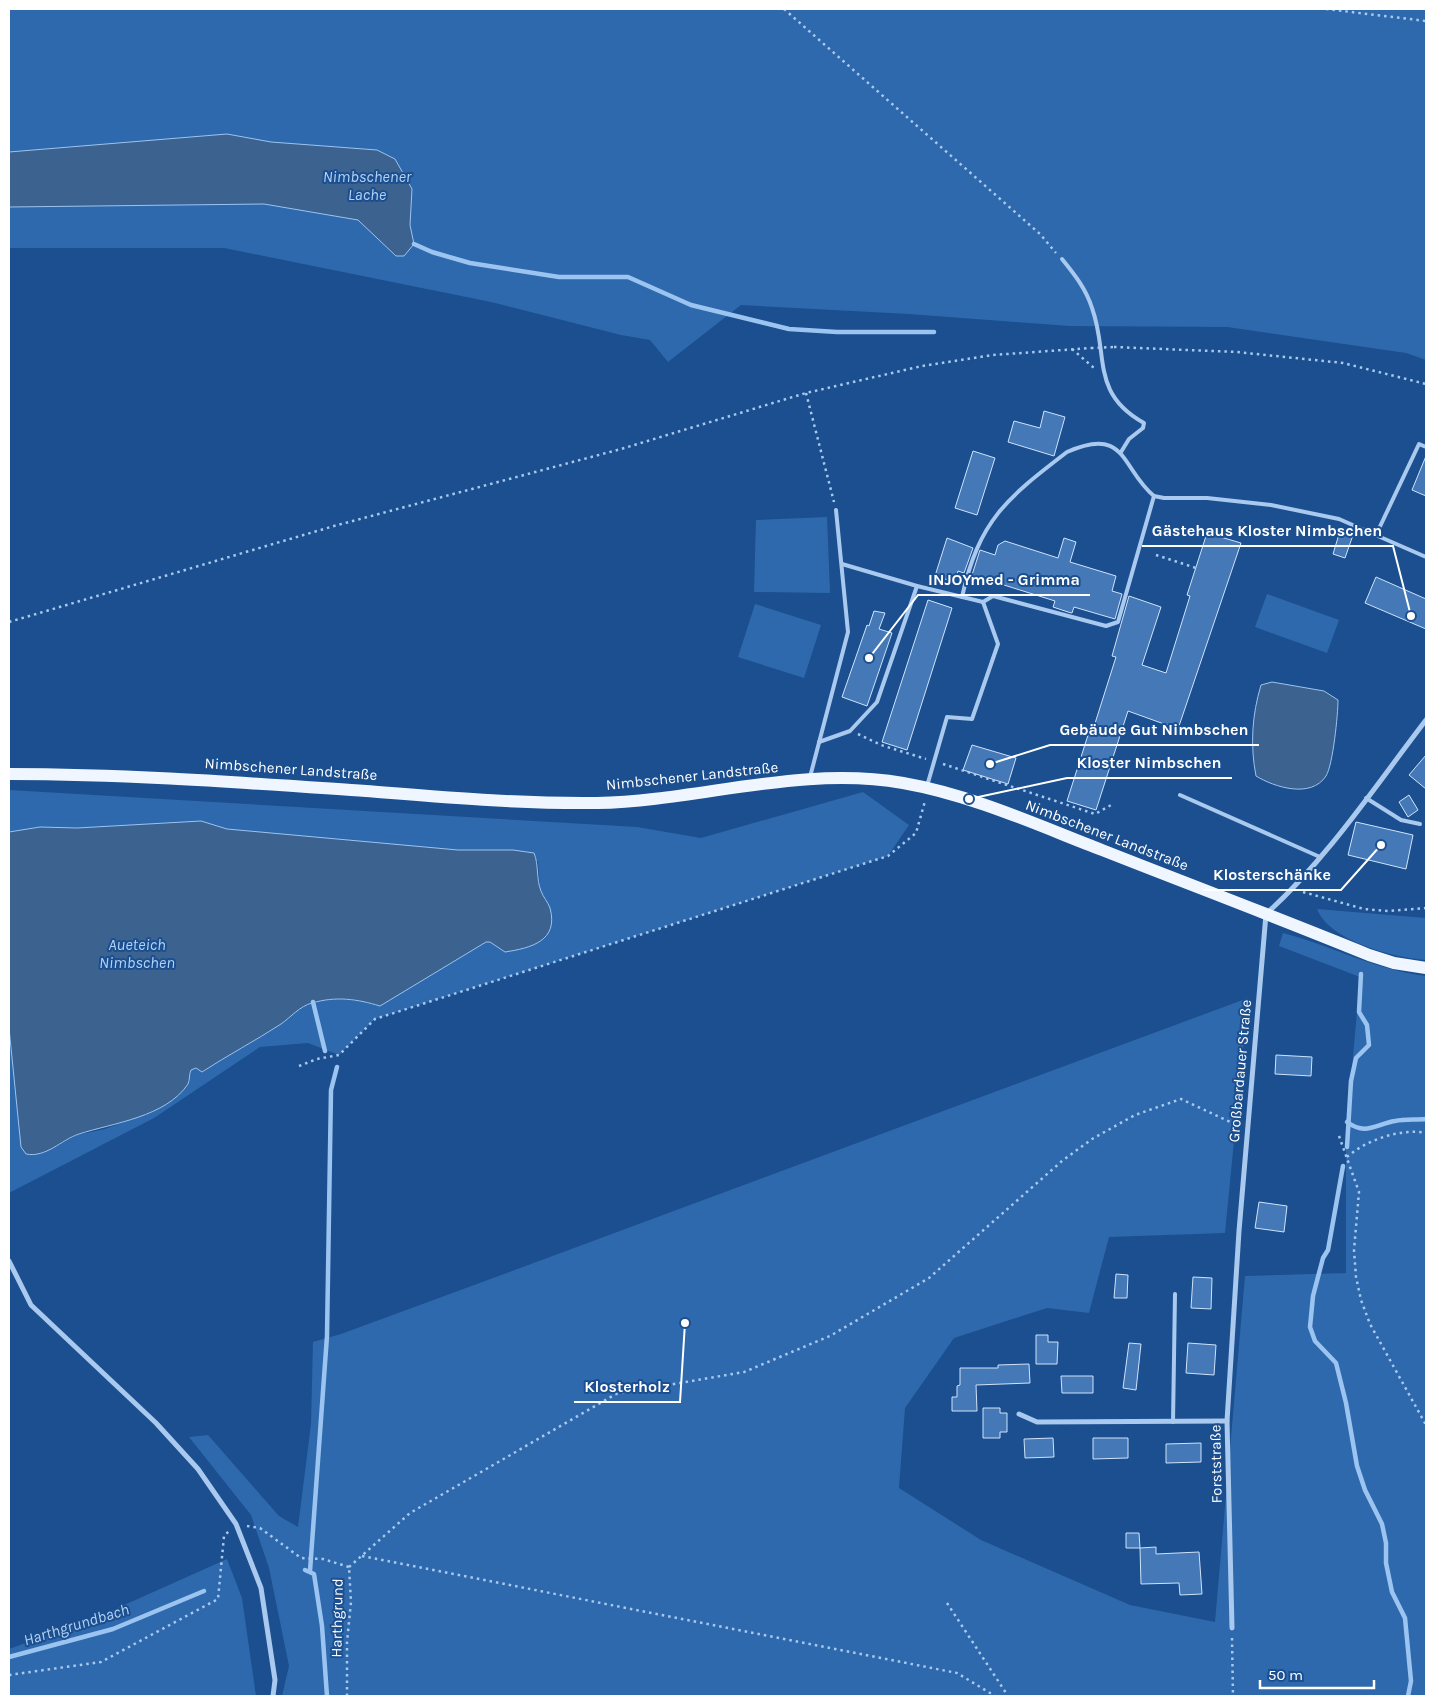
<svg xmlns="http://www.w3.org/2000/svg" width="1435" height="1705" viewBox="0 0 1435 1705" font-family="Karla,sans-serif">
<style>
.green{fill:#2e69ad}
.water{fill:#3c6290;stroke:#9cc4f0}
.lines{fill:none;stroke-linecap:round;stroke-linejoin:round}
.stream{stroke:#9cc4f0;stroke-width:4.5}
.building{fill:#4478b7;stroke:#cfe3fa}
.path{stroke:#a9c9ee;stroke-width:2.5;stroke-dasharray:2.5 4;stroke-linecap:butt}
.service{stroke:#a9c9ee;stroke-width:4}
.minor{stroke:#a9c9ee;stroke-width:5}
.primary{stroke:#f0f6ff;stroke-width:12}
.path-bridge{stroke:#a9c9ee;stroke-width:2.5;stroke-dasharray:2.5 4;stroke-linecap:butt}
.labels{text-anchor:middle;stroke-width:4;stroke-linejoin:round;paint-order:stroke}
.street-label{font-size:15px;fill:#fff;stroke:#1b4f8f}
.water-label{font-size:16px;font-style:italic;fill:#b5d3f5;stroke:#1b4f8f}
.leader{fill:none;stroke:#fff;stroke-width:2}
.callout-dot{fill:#fff;stroke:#1b4f8f;stroke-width:2}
.callout-label{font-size:16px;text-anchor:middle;font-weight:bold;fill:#fff;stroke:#1b4f8f;stroke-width:4;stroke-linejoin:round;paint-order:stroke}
</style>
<rect width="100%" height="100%" fill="#1b4f8f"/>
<g class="green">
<polygon points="9,9 1426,9 1426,360 1406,353 1227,327 1069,326 909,314 741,305 668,362 650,340 621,335 491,302 224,248 9,248 9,207 17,207 23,152 9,152"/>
<polygon points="827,517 830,593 754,592 756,520"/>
<polygon points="1267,594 1339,620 1327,653 1255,627"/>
<polygon points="755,604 821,625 804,678 738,657"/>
<path d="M9,790L637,827L701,838L863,792L909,825L888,856L375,1019L339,1055L308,1043L260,1047L154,1118L9,1193V1029L21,1147L57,1146L77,1135L105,1129L151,1112L189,1083L191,1070L195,1068L203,1072C228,1055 256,1041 281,1024C291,1017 300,1006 312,1003C337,997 357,999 380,1006L486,942H490L505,952L549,906L540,890L538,861L513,850H458L227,829L201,821L77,828L40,827L9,832Z"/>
<path d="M1317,909L1426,918V960C1395,958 1329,941 1317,909Z"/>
<path d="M1283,933C1332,946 1376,970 1426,976V1696H282L289,1666L269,1568L251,1515L189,1437L208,1435L279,1516L298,1527L311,1424L313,1342L341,1334L504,1274L1248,998L1225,1233L1109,1237L1089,1313L1047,1308L954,1338L905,1408L899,1488L981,1540L1130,1605L1215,1622L1245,1276L1346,1273V1137L1360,977L1279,946Z"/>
<polygon points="227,1559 242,1598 256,1696 9,1696 9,1649 93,1619"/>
</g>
<g class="water">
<polygon points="227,134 271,142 377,150 395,159 412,189 410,225 414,244 404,256 396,256 358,220 264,204 9,207 9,152"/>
<path d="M1272,682L1324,691L1338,700C1338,714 1333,765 1326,776C1311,799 1274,787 1256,776C1250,745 1252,715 1261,685Z"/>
<path d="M201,821L227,829L458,850H513L534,853C539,865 536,879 541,891C543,897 548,902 550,908C559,941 531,948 505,952L490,942H486L380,1006C357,999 336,996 312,1003C300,1006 291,1017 281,1024C255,1041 228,1055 202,1072L196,1068L191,1070C189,1074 190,1080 188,1084C166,1117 113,1123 79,1134C61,1140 46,1158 26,1154L21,1147L9,1028V832L40,827L77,828Z"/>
</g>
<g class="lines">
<g class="stream">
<polyline points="414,244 432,252 470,263 559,277 628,277 691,305 789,329 837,332 934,332"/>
<polyline points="313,1002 325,1051"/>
<path d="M1347,1122C1366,1136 1376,1124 1395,1121C1405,1119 1416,1120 1426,1119"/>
<polyline points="1347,1147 1351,1081 1356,1058 1369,1045 1367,1025 1359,1012 1361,974"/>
<polyline points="1343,1166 1328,1250 1323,1258 1313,1296 1310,1327 1315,1341 1336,1363 1346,1403 1357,1466 1365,1490 1382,1524 1386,1543 1386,1563 1392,1592 1405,1618 1411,1681 1408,1696"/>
<polyline points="305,1570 314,1574 322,1626 327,1696"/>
<polyline points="310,1571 327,1336 331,1090 337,1067"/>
<polyline points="9,1657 113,1629 204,1591"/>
</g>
</g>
<g class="building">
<polygon points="1044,411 1065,417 1054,456 1008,442 1014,421 1040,428"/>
<polygon points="973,451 995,458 977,515 955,508"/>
<polygon points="1426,456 1426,496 1412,490"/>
<polygon points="1340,531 1353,535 1345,558 1333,554"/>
<polygon points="1207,533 1241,543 1178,729 1128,711 1096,810 1067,801 1088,735 1091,736 1116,657 1112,656 1129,596 1161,607 1142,665 1166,673 1190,596 1187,595"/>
<polygon points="947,538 973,548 964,573 958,571 955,582 935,576"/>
<polygon points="1064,538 1076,542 1070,562 1116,576 1112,591 1122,594 1115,619 1074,607 1072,613 1068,612 1053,607 1055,601 972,575 980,550 995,555 998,545 1005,541 1058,558"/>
<polygon points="1376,577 1426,599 1426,629 1365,603"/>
<polygon points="928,600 952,608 907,750 882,742"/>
<polygon points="874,611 885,613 879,629 892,633 867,706 842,697 867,625 869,626"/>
<polygon points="972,745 1016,758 1008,784 963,770"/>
<polygon points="1426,755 1426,789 1409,775"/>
<polygon points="1409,795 1418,810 1408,817 1399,802"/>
<polygon points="1356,822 1413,835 1406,869 1348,855"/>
<polygon points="1276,1055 1312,1057 1311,1076 1275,1074"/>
<polygon points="1259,1202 1287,1206 1284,1232 1255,1228"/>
<polygon points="1116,1274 1128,1275 1127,1298 1114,1298"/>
<polygon points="1193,1277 1212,1278 1211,1309 1191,1308"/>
<polygon points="1036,1335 1048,1335 1048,1342 1058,1342 1057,1364 1036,1364"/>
<polygon points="1129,1343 1141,1344 1136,1390 1123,1388"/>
<polygon points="1188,1343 1216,1345 1214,1375 1186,1373"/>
<polygon points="1029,1364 1030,1383 976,1385 977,1411 952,1411 952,1397 957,1397 957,1386 960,1385 960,1368 998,1368 998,1365"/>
<polygon points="1061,1376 1093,1376 1093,1393 1062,1393"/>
<polygon points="983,1408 1000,1408 1000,1413 1007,1413 1007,1432 1000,1432 1000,1438 983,1438"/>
<polygon points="1053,1438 1054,1457 1025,1458 1024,1439"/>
<polygon points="1093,1438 1128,1438 1128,1458 1093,1459"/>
<polygon points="1201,1443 1201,1462 1166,1463 1166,1444"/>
<polygon points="1126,1533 1139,1533 1140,1548 1126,1548"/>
<polygon points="1156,1547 1156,1554 1199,1552 1202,1594 1180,1595 1179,1583 1141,1584 1140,1548"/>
</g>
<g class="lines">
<g class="path">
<polyline points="784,9 1040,234 1056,253"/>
<polyline points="1326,9 1426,21"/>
<polyline points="1114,347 1237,352 1343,363 1426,384"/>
<polyline points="1072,349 1094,368"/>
<polyline points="806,393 834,502"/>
<polyline points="1156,555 1196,568"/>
<polyline points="9,622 334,526 621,449 806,393 922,366 993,355 1091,348"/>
<polyline points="858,734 881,745 926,759"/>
<polyline points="943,764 1095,814 1113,804"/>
<polyline points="1303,892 1364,909 1388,911 1426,908"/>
<polyline points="299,1066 317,1059 339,1055 375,1019 888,856 916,833 925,801"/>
<polyline points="1339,1136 1359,1192 1354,1250 1356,1277 1361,1300 1370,1324 1426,1425"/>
<path d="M1347,1157C1366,1140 1401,1128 1426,1133"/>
<polyline points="247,1526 260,1528 301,1558 323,1559 349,1567"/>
<polyline points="362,1556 957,1673 995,1696"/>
<polyline points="349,1567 410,1513 616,1394 744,1372 830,1336 929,1278 1062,1161 1092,1139 1135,1115 1181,1099 1239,1126"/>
<polyline points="947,1603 1008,1696"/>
<polyline points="1232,1638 1233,1696"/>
<polyline points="9,1675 101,1662 218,1599 224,1536 229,1531"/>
<polyline points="347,1696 347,1642 351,1602 349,1567"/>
</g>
<g class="service">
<path d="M1062,259C1075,275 1086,289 1092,308C1109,355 1090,393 1144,423L1143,428L1129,439L1121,452"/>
<polyline points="1376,535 1419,444 1426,447"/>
<polyline points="842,564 917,586 983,602 993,596 1106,626 1118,622 1154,496 1164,498 1207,498 1271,505 1339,519 1426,557"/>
<path d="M962,597C979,520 1007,498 1067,452C1127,425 1121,469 1154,496"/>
<polyline points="819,742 850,731 877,702 917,586"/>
<polyline points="810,777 848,632 836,510"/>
<polyline points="927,786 947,717 972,719 998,644 983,602"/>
<polyline points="1180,795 1320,857"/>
<polyline points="1366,798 1401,820 1420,824"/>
<polyline points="1173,1422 1175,1294"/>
</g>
<g class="minor">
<polyline points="9,1261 31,1305 156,1423 198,1469 236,1524 261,1588 275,1680 273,1696"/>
<polyline points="1019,1414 1037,1422 1227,1421"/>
<path d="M1232,1628L1227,1421L1239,1231L1266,914C1327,859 1376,785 1426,720"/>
</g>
<path class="primary" d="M9,774C128,774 247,783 366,791C442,797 520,804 597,803C698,801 801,765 903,783C972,795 1037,825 1102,850C1191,885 1281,919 1369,955L1394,963L1426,968"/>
<polyline class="path-bridge" points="1091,348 1114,347"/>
</g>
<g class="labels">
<g class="street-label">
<text transform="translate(291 769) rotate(4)" y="5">Nimbschener Landstraße</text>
<text transform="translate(692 776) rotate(-6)" y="5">Nimbschener Landstraße</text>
<text transform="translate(1107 835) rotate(21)" y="5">Nimbschener Landstraße</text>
<text transform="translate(1240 1071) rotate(-85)" y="5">Großbardauer Straße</text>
<text transform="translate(1216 1464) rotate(-91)" y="5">Forststraße</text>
<text transform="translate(337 1618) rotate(-89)" y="5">Harthgrund</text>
</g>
<g class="water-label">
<text x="367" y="182">Nimbschener<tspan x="367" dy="18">Lache</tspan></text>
<text x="137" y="950">Aueteich<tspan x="137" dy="18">Nimbschen</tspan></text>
<text transform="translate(76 1624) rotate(-17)" y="6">Harthgrundbach</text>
</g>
</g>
<path class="leader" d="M1411 616L1393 546H1142M869 658L918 595H1090M990 764L1050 745H1259M969 799L1067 778H1232M1381 845L1341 890H1203M685 1323L680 1402H574"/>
<g class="callout-dot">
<circle cx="1411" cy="616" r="5"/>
<circle cx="869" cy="658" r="5"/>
<circle cx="990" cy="764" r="5"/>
<circle cx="969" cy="799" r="5"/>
<circle cx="1381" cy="845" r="5"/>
<circle cx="685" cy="1323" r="5"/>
</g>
<g class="callout-label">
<text x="1267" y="536">Gästehaus Kloster Nimbschen</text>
<text x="1004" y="585">INJOYmed - Grimma</text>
<text x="1154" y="735">Gebäude Gut Nimbschen</text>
<text x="1149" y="768">Kloster Nimbschen</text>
<text x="1272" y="880">Klosterschänke</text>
<text x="627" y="1392">Klosterholz</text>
</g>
<rect width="1435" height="1705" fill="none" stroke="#ffffff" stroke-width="20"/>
<path d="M1260 1680v8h114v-8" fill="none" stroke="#ffffff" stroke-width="2.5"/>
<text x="1268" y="1680" font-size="15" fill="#ffffff" stroke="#1b4f8f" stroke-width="4" paint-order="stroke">50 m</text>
</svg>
